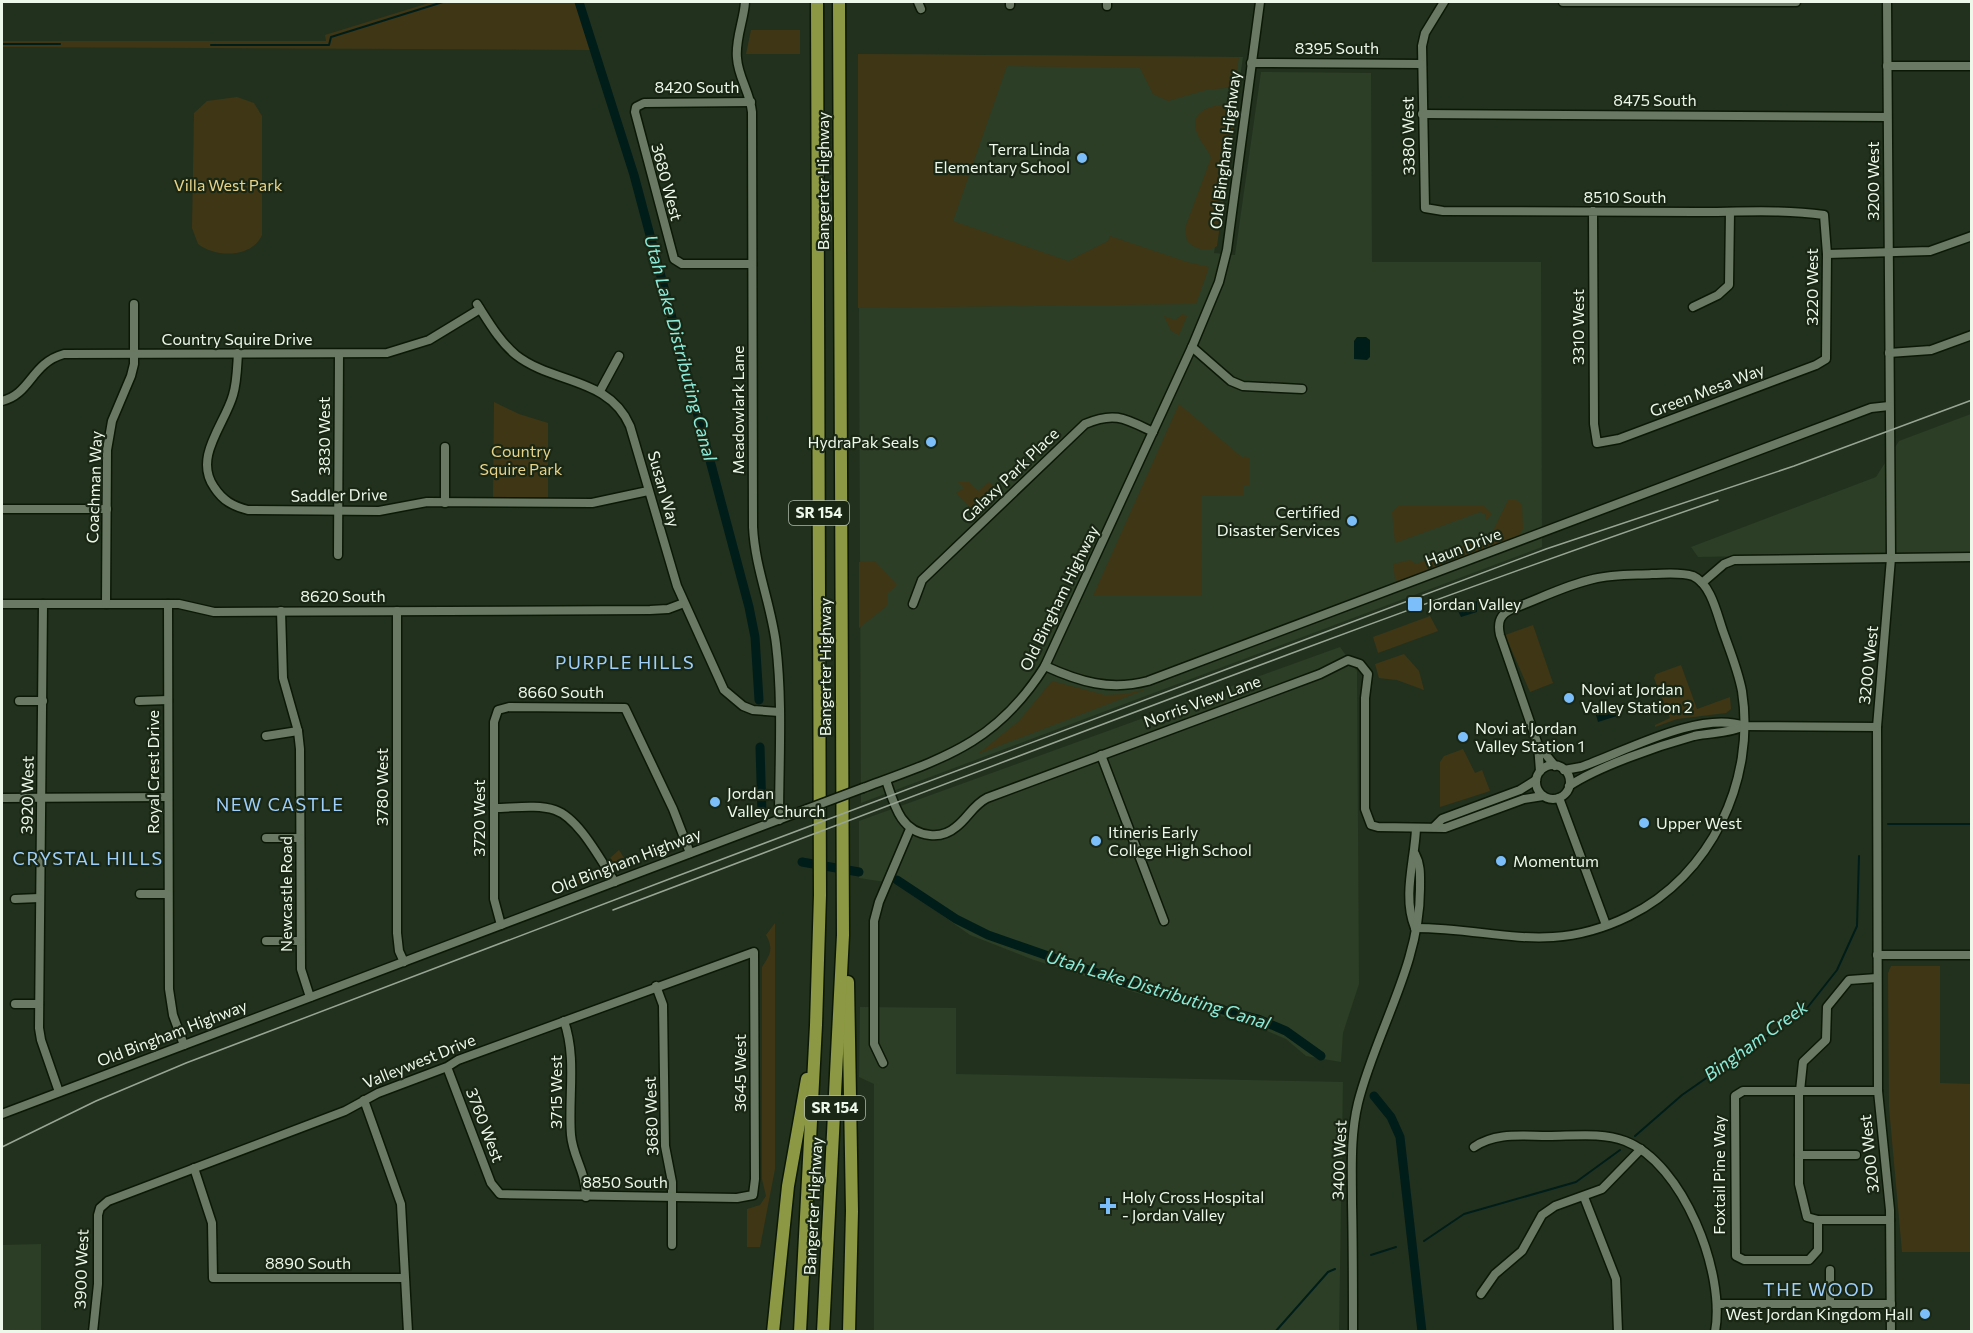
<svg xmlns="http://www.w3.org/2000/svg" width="1973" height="1333" viewBox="0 0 1973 1333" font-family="Commissioner,sans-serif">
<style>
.built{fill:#2c3e25}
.green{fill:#3f3616}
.water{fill:#001d19}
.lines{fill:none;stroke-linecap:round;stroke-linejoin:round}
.stream{stroke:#001d19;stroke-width:2}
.canal{stroke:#001d19;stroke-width:9}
.minor-casing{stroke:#0b1806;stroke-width:11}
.highway-casing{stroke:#0b1806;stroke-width:15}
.minor{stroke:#697963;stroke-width:8}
.highway{stroke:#8c9843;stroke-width:12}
.tram{stroke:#98a595;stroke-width:1.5}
.minor-bridge-casing{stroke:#0b1806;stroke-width:11;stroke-linecap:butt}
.minor-bridge{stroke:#697963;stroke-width:8}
.poi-dot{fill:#7cbef9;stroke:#192714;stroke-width:2}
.labels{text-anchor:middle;stroke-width:4.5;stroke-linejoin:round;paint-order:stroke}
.shield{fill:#192714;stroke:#adb9aa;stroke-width:1.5}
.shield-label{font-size:15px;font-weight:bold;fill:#edf7ea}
.street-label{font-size:16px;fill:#edf7ea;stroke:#192714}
.poi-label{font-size:16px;fill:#edf7ea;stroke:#192714;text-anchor:start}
.park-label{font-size:16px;fill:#e7d38a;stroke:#192714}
.water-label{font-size:18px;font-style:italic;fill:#8cebda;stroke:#192714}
.neighbourhood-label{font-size:18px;letter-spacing:1.5px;fill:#9fcffb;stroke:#192714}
</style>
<rect width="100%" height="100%" fill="#22311d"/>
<g class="built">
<polygon points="858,54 1243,57 1214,253 1235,255 1261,72 1371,73 1372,262 1541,262 1542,547 861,803"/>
<polygon points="1971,414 1971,552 1698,557 1691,547 1876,477 1899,441"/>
<polygon points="1340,647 1357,671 1359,984 1343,1033 1341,1062 1306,1056 1286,1039 1253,1025 1137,993 1034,960 970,935 898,884 859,878 859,821"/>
<polygon points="860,1007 956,1008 956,1074 1343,1082 1339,1331 874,1331 874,1084 859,1077"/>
<polygon points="41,1244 41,1331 2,1331 2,1245"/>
</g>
<g class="green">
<polygon points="432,2 576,2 591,50 2,47 2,41 326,41 325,35"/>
<polygon points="751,30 800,30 800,54 746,54"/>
<polygon points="858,54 1239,57 1234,87 1206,90 1168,101 1153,94 1140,68 1007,66 953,221 1068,261 1108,241 1110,236 1187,262 1209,267 1196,304 858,308"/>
<path d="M237,97L254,103L262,116V235C252,258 216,258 198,244L192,228L194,113L207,101Z"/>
<path d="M1230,104L1236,109L1217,246C1209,253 1194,249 1187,241L1185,228L1211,158C1208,149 1200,142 1197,133C1188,110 1213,105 1230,104Z"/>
<polygon points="1183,314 1187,316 1179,335 1171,331 1164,316 1175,320"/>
<polygon points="494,402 519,414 548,423 548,498 493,498"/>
<polygon points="1179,404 1243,458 1245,456 1250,459 1250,486 1244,486 1244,495 1201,496 1202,596 1093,596"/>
<polygon points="958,482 969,482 978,491 989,482 999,490 975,513 956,493 964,488"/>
<polygon points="1508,500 1516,500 1522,504 1523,529 1519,535 1399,582 1395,579 1393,564 1410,560 1416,564 1491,535"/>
<polygon points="1399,505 1483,505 1492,514 1486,520 1485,514 1480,512 1395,543 1392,512"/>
<polygon points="875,561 897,585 888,593 888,605 859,628 859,562"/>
<polygon points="1430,616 1438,631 1378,653 1373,637"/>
<polygon points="1533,625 1553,683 1530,692 1505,635"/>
<polygon points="1404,654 1419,671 1424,690 1397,680 1379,678 1375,664"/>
<polygon points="1681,665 1697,709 1730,697 1731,709 1726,713 1677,719 1655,727 1655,725 1670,718 1654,678 1656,674"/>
<polygon points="1052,681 1105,695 1125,694 1147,689 978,754 1019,721"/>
<polygon points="1463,749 1475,773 1482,770 1490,791 1440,807 1440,762 1444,756"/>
<polygon points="619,850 628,864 618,868 610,858"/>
<polygon points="593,870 592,879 554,892"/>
<path d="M775,923V1169L760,1247H747V1209L760,1205L766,1196L762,1179V967C770,955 774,949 766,935Z"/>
<polygon points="1891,966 1940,966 1940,1083 1971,1084 1971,1252 1902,1252 1889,1107 1888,973"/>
</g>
<g class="water">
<polygon points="1357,337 1366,337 1370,340 1370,357 1367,360 1354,359 1354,341"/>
<polygon points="1477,601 1477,612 1461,617 1457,609"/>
<polygon points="1614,708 1617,716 1598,722 1596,715"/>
</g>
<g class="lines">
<g class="stream">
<polyline points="2,44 60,44"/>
<polyline points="211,45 329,45 331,37 443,2"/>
<polyline points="1888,824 1972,824"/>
<polyline points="1635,1136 1682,1095 1807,1008 1837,970 1857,926 1859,856"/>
<polyline points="1424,1241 1464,1214 1576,1182 1620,1150"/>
<polyline points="1371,1255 1396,1247"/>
<polyline points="1275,1332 1328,1272 1335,1269"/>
</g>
<g class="canal">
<polyline points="579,2 634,175 749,607 755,637 759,700"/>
<polyline points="760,747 762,813"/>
<polyline points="802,862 859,872"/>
<polyline points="897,880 956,919 988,935 1146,990 1258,1019 1286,1031 1321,1056"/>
<polyline points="1374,1096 1391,1117 1400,1137 1422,1332"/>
</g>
<g class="minor-casing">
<g id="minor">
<path d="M745,2C744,20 735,39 737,58C738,77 750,92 752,112L753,527C755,568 771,604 776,644C783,702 779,762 779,820"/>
<polyline points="918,2 921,9"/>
<polyline points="1010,2 1010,5"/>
<polyline points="1107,2 1107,6"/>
<path d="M1444,2L1425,33L1422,46L1425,208L1443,211C1527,211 1611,211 1695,212C1738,212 1782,209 1824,215L1827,254L1826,359L1816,365L1619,439L1597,443L1594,424L1593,211"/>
<polyline points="1563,2 1796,2"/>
<polyline points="1887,2 1891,558 1877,727 1878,1091 1890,1210 1891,1332"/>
<polyline points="1251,63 1422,64"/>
<polyline points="1887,66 1972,66"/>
<polyline points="751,102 644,103 636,107 635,112 674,259 682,264 752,264"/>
<polyline points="1422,114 1887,117"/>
<polyline points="1827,254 1930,251 1972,236"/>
<path d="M477,304C488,321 500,342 516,355C553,384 609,377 630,426L677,586L724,690L743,706L753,710L779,712"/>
<polyline points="1693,307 1718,295 1729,285 1730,212"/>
<polyline points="1192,347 1231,381 1243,386 1302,389"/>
<path d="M238,353C237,368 237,382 233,395C225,424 193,457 214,487C223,501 233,506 248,510L379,511L427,502L592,503L648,491"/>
<polyline points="1889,353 1931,350 1972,335"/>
<polyline points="600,391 619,356"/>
<path d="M2,401C31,394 31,363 64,354L387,353L429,340L480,309"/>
<polyline points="445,447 445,503"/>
<polyline points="2,509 107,509"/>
<polyline points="338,555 339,354"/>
<polyline points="1702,583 1724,564 1734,560 1972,557"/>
<polyline points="2,604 179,604 214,612 650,610 668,609 684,603"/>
<polyline points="43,604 39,1028 41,1040 59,1092"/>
<polyline points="106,604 107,450 112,421 131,376 134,364 134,304"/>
<polyline points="168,604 169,989 173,1015 184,1045"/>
<path d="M913,604L922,580L1085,424C1115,411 1126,419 1153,432"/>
<polyline points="281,611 283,678 298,731 300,749 301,969 310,997"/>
<polyline points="397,611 397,933 399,951 404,962"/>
<path d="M1045,666C1080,682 1110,691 1148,681L1871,408L1889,406"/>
<polyline points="19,701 43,701"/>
<polyline points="139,701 168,700"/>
<polyline points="266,736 298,731"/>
<polyline points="1538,745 1555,766"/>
<polyline points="1101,755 1164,921"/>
<circle cx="1553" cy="782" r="17"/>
<path d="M1564,770L1581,767C1624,752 1700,710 1744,726L1877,727"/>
<path d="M886,780C894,804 900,832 930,835C939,836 949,833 956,827C968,818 973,805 987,798L1320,674L1348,660L1360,664L1368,674L1365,698V809L1371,825L1378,827L1445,828L1524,799L1543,796"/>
<path d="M1569,786C1599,766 1658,746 1694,736C1711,732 1728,734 1744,726"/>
<path d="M863,788C944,758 997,743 1045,666L1192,347L1219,282L1227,250L1260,2"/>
<polyline points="2,798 168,797"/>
<polyline points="1559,798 1606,925"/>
<path d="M494,808C513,808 537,804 555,810C579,818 601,861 615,882"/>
<polyline points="1434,827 1442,819 1520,790 1536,780"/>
<polyline points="266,838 300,838"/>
<polyline points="140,894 168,894"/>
<polyline points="15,899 39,898"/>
<polyline points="501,925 494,899 494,722 498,710 509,707 625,708 673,809 690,853"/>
<path d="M1415,928C1497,928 1548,956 1629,916C1711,876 1756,780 1742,691C1738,670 1730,651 1723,631C1717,614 1711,584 1693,576C1680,572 1665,574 1652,574C1633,575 1613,574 1593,579C1566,585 1539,599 1512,609C1500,614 1497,622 1500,635L1538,745L1540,771"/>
<path d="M1415,928C1402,896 1415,860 1416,828"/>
<polyline points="266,941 300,941"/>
<polyline points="1877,955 1972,955"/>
<polyline points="656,986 663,1005 665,1146 672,1182 672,1245"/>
<polyline points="15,1004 39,1004"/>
<path d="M564,1021C577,1058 568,1097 571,1135C573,1158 586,1171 586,1197"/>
<polyline points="883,1063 874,1044 874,921 879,902 910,829"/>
<polyline points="1799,1091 1799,1184 1807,1217 1818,1220 1890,1220"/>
<polyline points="1800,1091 1803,1062 1826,1040 1827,1007 1849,980 1877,978"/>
<polyline points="364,1100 401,1204 408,1332"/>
<polyline points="2,1114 807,809"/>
<path d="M1474,1147C1496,1132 1522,1136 1548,1136C1573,1136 1602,1132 1625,1141C1683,1163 1726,1273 1715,1332"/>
<polyline points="1799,1155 1856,1155"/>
<polyline points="194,1168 212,1223 213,1278 404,1278"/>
<polyline points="1584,1197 1616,1279 1618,1332"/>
<polyline points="1818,1220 1818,1250 1809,1260 1744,1260 1736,1256 1735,1096 1743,1091 1878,1091"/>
<polyline points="1830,1270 1830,1304"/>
<polyline points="1481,1294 1495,1274 1522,1251 1542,1215 1555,1206 1602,1189 1641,1149"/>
<polyline points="1718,1304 1891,1304"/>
<polyline points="93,1332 98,1284 98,1215 100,1208 108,1201 345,1111 378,1093 447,1067 458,1060 754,952 755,1179 753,1195 737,1198 500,1194 491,1183 447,1067"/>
<path d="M1353,1332C1353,1289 1353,1246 1352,1203C1352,1170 1350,1136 1358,1103C1376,1031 1420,965 1420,889C1420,876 1421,865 1415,854"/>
</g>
</g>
<g class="highway-casing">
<g id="highway">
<polyline points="848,982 852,1211 849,1332"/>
<polyline points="773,1332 788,1186 807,1079"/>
<polyline points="800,1332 816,1025 820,895 817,2"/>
<polyline points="823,1332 843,935 839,2"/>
</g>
</g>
<use href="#minor" class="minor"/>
<use href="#highway" class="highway"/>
<g class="tram">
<path d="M613,910C980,772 1346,628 1718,500"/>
<polyline points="2,1147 96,1101 186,1063 672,878 1546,549 1794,466 1972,400"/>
</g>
<g class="minor-bridge-casing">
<polyline id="minor-bridge" points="807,809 863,788"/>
</g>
<use href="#minor-bridge" class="minor-bridge"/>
</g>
<g class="poi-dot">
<circle cx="1082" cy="158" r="6"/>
<circle cx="931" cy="442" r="6"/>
<circle cx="1352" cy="521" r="6"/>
<rect x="1407" y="596" width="16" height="16" rx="3"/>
<circle cx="1569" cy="698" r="6"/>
<circle cx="1463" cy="737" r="6"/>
<circle cx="715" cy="802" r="6"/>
<circle cx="1644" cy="823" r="6"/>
<circle cx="1096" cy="841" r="6"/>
<circle cx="1501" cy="861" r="6"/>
<path d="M1105 1197h6v6h6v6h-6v6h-6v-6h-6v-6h6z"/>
<circle cx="1925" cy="1314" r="6"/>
</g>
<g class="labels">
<g class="shield">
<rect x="789" y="501" width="60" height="24" rx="4.5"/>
<rect x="805" y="1096" width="60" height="24" rx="4.5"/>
</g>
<g class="shield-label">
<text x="819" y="518">SR 154</text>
<text x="835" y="1113">SR 154</text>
</g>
<g class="street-label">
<text x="1337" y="54">8395 South</text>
<text x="697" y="93">8420 South</text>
<text x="1655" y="106">8475 South</text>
<text transform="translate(1408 136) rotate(-91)" y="6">3380 West</text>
<text transform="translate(1225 150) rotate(-83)" y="6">Old Bingham Highway</text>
<text transform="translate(823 181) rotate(-90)" y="6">Bangerter Highway</text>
<text transform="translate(1873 181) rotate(-90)" y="6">3200 West</text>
<text transform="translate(667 182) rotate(75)" y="6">3680 West</text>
<text x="1625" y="203">8510 South</text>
<text transform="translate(1812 287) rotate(-90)" y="6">3220 West</text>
<text transform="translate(1578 327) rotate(-90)" y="6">3310 West</text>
<text x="237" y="345">Country Squire Drive</text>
<text transform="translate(1707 390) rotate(-21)" y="6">Green Mesa Way</text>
<text transform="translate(738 410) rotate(-90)" y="6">Meadowlark Lane</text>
<text transform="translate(324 436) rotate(-90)" y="6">3830 West</text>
<text transform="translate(1010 475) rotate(-44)" y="6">Galaxy Park Place</text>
<text transform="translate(94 487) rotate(-88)" y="6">Coachman Way</text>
<text transform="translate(664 489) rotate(74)" y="6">Susan Way</text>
<text transform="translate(339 495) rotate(-1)" y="6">Saddler Drive</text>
<text transform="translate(1463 547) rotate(-21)" y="6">Haun Drive</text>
<text x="343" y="602">8620 South</text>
<text transform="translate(1059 598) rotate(-64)" y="6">Old Bingham Highway</text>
<text transform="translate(1868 665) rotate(-84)" y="6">3200 West</text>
<text transform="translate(825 667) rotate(-90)" y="6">Bangerter Highway</text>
<text x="561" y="698">8660 South</text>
<text transform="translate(1202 701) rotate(-20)" y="6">Norris View Lane</text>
<text transform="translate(153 772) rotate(-90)" y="6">Royal Crest Drive</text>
<text transform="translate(382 787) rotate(-90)" y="6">3780 West</text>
<text transform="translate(27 795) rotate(-89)" y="6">3920 West</text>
<text transform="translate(479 818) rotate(-90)" y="6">3720 West</text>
<text transform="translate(626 861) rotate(-21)" y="6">Old Bingham Highway</text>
<text transform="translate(286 894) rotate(-90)" y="6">Newcastle Road</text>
<text transform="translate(172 1033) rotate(-21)" y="6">Old Bingham Highway</text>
<text transform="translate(419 1061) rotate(-22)" y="6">Valleywest Drive</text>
<text transform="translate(740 1073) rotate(-90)" y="6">3645 West</text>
<text transform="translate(556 1092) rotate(-90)" y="6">3715 West</text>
<text transform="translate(651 1116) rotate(-92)" y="6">3680 West</text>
<text transform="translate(485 1125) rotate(69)" y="6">3760 West</text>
<text transform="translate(1869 1154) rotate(-96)" y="6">3200 West</text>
<text transform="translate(1339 1160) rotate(-88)" y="6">3400 West</text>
<text transform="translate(1719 1175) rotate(-90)" y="6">Foxtail Pine Way</text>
<text x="625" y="1188">8850 South</text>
<text transform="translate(813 1206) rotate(-87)" y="6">Bangerter Highway</text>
<text x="308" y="1269">8890 South</text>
<text transform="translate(81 1269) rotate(-88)" y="6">3900 West</text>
</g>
<g class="poi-label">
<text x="1070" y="155" text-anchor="end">Terra Linda<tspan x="1070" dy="18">Elementary School</tspan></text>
<text x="919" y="448" text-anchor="end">HydraPak Seals</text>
<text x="1340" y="518" text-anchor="end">Certified<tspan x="1340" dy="18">Disaster Services</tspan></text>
<text x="1428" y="610">Jordan Valley</text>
<text x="1581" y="695">Novi at Jordan<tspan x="1581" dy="18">Valley Station 2</tspan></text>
<text x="1475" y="734">Novi at Jordan<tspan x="1475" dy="18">Valley Station 1</tspan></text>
<text x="727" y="799">Jordan<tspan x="727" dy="18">Valley Church</tspan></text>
<text x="1656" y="829">Upper West</text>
<text x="1108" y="838">Itineris Early<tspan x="1108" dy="18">College High School</tspan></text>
<text x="1513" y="867">Momentum</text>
<text x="1122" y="1203">Holy Cross Hospital<tspan x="1122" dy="18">- Jordan Valley</tspan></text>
<text x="1913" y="1320" text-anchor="end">West Jordan Kingdom Hall</text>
</g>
<g class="park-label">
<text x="228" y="191">Villa West Park</text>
<text x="521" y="457">Country<tspan x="521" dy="18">Squire Park</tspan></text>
</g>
<g class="water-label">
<text transform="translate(680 348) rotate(75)" y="6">Utah Lake Distributing Canal</text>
<text transform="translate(1158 990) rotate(17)" y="6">Utah Lake Distributing Canal</text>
<text transform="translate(1756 1041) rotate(-36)" y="6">Bingham Creek</text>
</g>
<g class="neighbourhood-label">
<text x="625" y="669">PURPLE HILLS</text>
<text x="280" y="811">NEW CASTLE</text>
<text x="88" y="865">CRYSTAL HILLS</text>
<text x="1819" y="1296">THE WOOD</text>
</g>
</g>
<rect width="1973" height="1333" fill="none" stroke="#edf7ea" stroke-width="6"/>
</svg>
